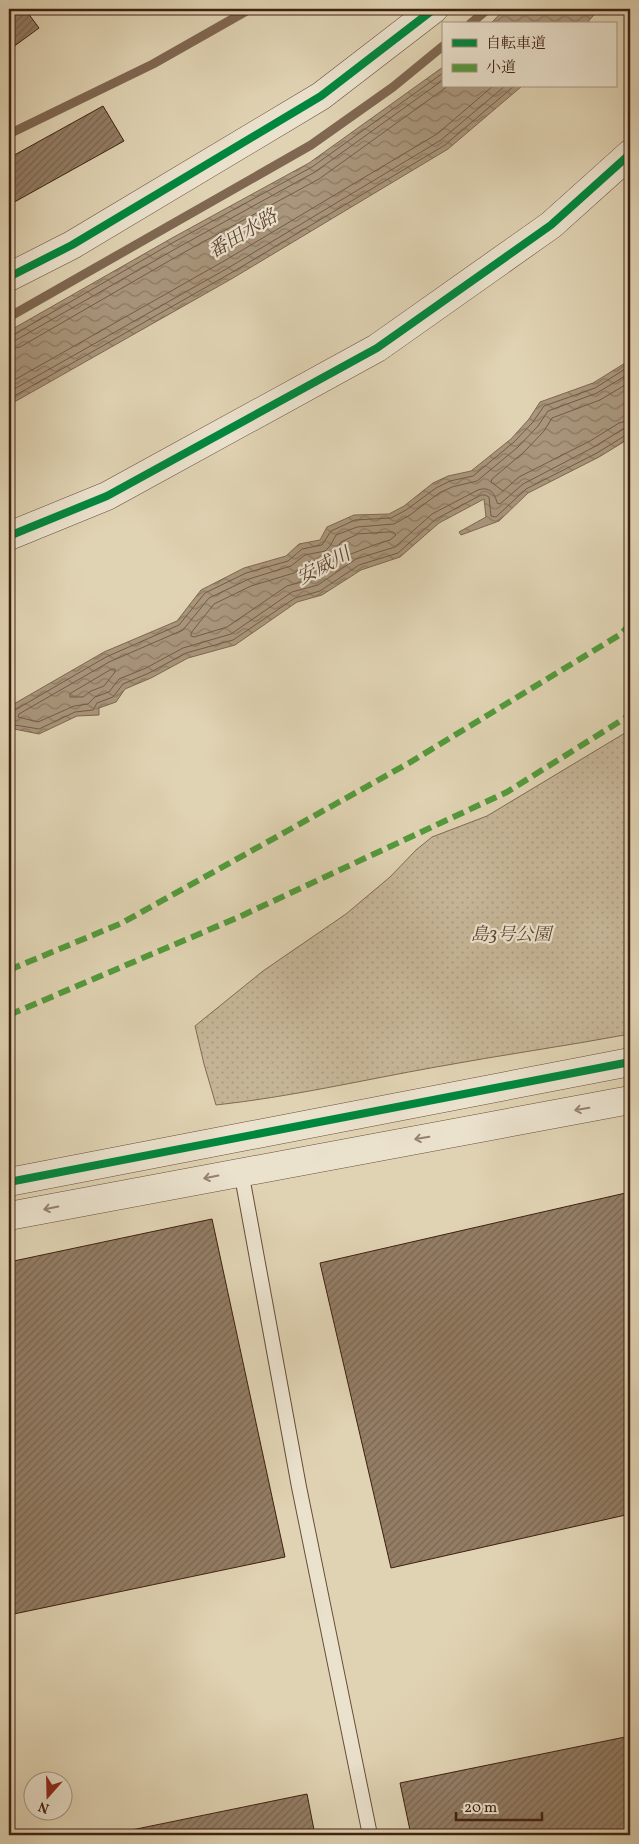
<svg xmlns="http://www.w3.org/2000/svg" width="639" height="1844" viewBox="0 0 639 1844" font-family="Vollkorn,'Noto Serif JP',serif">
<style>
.park{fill:url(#park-dots);stroke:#826a54}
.water{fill:url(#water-waves);stroke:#7f6751}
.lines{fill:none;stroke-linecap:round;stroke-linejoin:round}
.shore{stroke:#745b46;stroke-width:1}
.stream{stroke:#7f6751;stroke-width:9}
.building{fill:url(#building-hatch);stroke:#3f2010}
.lane-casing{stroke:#674d39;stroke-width:16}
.street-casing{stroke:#674d39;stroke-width:29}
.lane{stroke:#ebe2ce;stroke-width:14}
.street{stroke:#ebe2ce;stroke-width:28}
.quiet{stroke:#539a3c;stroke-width:6;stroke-dasharray:12 6;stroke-linecap:butt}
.cycleway-casing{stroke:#ebe2ce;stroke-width:11}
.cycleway{stroke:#00873e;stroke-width:8}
.oneway{stroke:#95816f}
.labels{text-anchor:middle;stroke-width:4.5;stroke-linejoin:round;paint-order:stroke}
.park-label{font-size:18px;font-style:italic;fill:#604532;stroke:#ebe2ce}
.water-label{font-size:19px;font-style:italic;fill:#5f4330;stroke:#ebe2ce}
</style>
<defs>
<pattern id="park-dots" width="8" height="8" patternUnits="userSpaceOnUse" patternTransform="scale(1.25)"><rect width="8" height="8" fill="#c5b597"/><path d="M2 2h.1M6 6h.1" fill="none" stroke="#aa9b81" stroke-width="1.8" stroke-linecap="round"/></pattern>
<pattern id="water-waves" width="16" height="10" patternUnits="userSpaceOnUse" patternTransform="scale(1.25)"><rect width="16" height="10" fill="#a9967c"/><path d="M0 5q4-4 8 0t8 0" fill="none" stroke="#8b7a64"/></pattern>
<pattern id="building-hatch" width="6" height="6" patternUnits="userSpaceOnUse" patternTransform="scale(1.25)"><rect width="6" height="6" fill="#937d65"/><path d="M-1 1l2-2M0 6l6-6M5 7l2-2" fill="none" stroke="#796652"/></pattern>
</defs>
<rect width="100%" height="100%" fill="#e0d3b3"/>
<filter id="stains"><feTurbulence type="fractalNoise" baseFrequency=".004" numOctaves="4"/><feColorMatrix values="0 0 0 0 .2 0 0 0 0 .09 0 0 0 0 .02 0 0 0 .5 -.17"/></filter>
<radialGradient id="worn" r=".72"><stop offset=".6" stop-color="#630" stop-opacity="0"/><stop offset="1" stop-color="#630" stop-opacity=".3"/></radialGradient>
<path class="park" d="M630,730V1034C566,1046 501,1055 436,1067C363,1080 290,1097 216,1105L204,1064L195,1026L263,971L346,914L390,877L416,850L432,837L487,816Z"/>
<g class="water">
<polygon points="505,9 599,9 586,24 490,24"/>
<polygon points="443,67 443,86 522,86 448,149 233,278 9,405 9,331 172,238 309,163"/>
<polygon points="630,360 630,438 599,457 528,493 499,521 461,535 459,532 486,517 484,499 439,523 400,557 361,570 322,595 297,602 235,645 188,658 151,678 125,689 116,702 99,708 99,715 77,716 39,734 9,728 9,706 12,705 104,652 177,621 201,590 244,568 286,556 299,544 320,540 327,527 354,515 389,514 404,506 433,483 448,476 471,471 511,439 529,419 540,402 593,383"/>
</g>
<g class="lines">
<g class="shore">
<polyline points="9,335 13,335 174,242 312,167 443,73"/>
<polyline points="9,342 16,340 177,248 315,172 443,80"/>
<polyline points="9,349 20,347 181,254 319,179 448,86"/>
<path d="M630,373L597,393L548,411L538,426L518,447L477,481L452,487L439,493L410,515L394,524L357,527L336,535L330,546L325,551L305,555L291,566L249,579L209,598L183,630L109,662L19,714L18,717L38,722L74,706L88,704L95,697L109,692L119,679L146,668L183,648L231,634L292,592L318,585L356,559L395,547L432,514L478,490C489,486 495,493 497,503L500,504L523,484L594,447L623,429L630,428"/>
<polyline points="630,382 600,400 552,418 544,431 524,452 492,479 491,482 503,491 519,477 590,441 619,423 630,420"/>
<polyline points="9,383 224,261 437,134 493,86"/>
<polyline points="9,392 228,268 441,140 505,86"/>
<polyline points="9,399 231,273 445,145 514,86"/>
<polygon points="393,532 396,535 390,540 374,545 351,554 315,578 287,586 227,627 194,637 191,636 191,633 214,604 251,586 294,573 308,562 328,557 335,552 341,542 358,534"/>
<polygon points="112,669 115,669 115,672 104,686 91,691 83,697 70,697 70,694"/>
<polyline points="9,711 15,710 106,657 179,625 205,593 246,573 288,561 302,549 322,545 331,531 355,520 391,518 406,510 436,488 450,481 473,476 514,442 533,422 544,406 595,388 630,366"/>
<polyline points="9,724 39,729 75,712 93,710 97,703 113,697 123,684 149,673 186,653 233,640 295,598 320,591 359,565 398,553 436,519 481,495 485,495 489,497 491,516 496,517 526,489 597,453 626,435 630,434"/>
</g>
<g class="stream">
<polyline points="470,24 488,9"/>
<polyline points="9,134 153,64 250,9"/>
<polyline points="9,317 311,145 393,87 443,46"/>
</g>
</g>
<g class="building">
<polygon points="9,9 25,9 39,28 9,50"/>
<polygon points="103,106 124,141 9,205 9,158"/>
<polygon points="630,1192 630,1514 391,1568 320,1263"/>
<polygon points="212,1219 285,1557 9,1615 9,1262"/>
<polygon points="630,1736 630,1835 411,1835 400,1783"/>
<polygon points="307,1794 315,1835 107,1835"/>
</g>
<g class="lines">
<g class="lane-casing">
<polyline id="lane" points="241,1171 299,1487 370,1835"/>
</g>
<g class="street-casing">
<g id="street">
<polyline points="9,277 72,245 321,96 434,9"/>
<polyline points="9,536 107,496 377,348 551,225 630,154"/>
<polyline points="9,1182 630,1062"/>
<polyline points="9,1216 630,1100"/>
</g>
</g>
<use href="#lane" class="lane"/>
<use href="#street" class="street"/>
<g class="quiet">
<polyline points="9,970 122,923 409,763 621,634 630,624"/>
<polyline points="9,1015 239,917 507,792 630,715"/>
</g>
<g class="cycleway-casing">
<g id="cycleway">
<polyline points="9,277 72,245 321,96 434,9"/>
<polyline points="9,536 107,496 377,348 551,225 630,154"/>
<polyline points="9,1182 630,1062"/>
</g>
</g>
<use href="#cycleway" class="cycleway"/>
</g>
<defs><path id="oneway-shaft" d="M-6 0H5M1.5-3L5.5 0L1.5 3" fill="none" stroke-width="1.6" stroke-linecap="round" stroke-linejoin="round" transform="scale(1.25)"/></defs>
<g class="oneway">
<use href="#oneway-shaft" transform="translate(582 1109) rotate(170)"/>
<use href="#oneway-shaft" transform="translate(422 1138) rotate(170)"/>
<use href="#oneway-shaft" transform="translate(211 1177) rotate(169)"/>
<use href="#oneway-shaft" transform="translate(51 1208) rotate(169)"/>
</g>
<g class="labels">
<g class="park-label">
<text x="511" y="940">島3号公園</text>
</g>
<g class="water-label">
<text transform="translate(242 233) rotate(-31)" y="7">番田水路</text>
<text transform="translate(323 565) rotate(-28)" y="7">安威川</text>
</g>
</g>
<rect width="639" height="1844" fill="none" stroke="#e0d3b3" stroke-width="30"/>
<rect x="10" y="10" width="619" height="1824" fill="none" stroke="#3f2010" stroke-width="2.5"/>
<rect x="15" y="15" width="609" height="1814" fill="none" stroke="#3f2010"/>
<rect x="442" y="22" width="175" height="65" fill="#ebe2ce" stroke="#a69482"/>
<rect x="452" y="39" width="25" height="8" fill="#00873e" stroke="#a69482"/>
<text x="486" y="48" font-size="15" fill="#3f2010">自転車道</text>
<rect x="452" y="64" width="25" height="8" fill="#539a3c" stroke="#a69482"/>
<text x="486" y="72" font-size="15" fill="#3f2010">小道</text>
<g transform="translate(48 1796) rotate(200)"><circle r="24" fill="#ebe2ce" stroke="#a69482"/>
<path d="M0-4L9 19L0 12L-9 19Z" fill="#8f2418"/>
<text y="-8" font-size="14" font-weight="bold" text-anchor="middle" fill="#3f2010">N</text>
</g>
<path d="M456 1812v8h86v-8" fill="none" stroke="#3f2010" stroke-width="2.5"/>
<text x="464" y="1812" font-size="15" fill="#3f2010" stroke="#ebe2ce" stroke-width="4" paint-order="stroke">20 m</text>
<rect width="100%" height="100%" filter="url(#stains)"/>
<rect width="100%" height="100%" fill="url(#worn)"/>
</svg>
